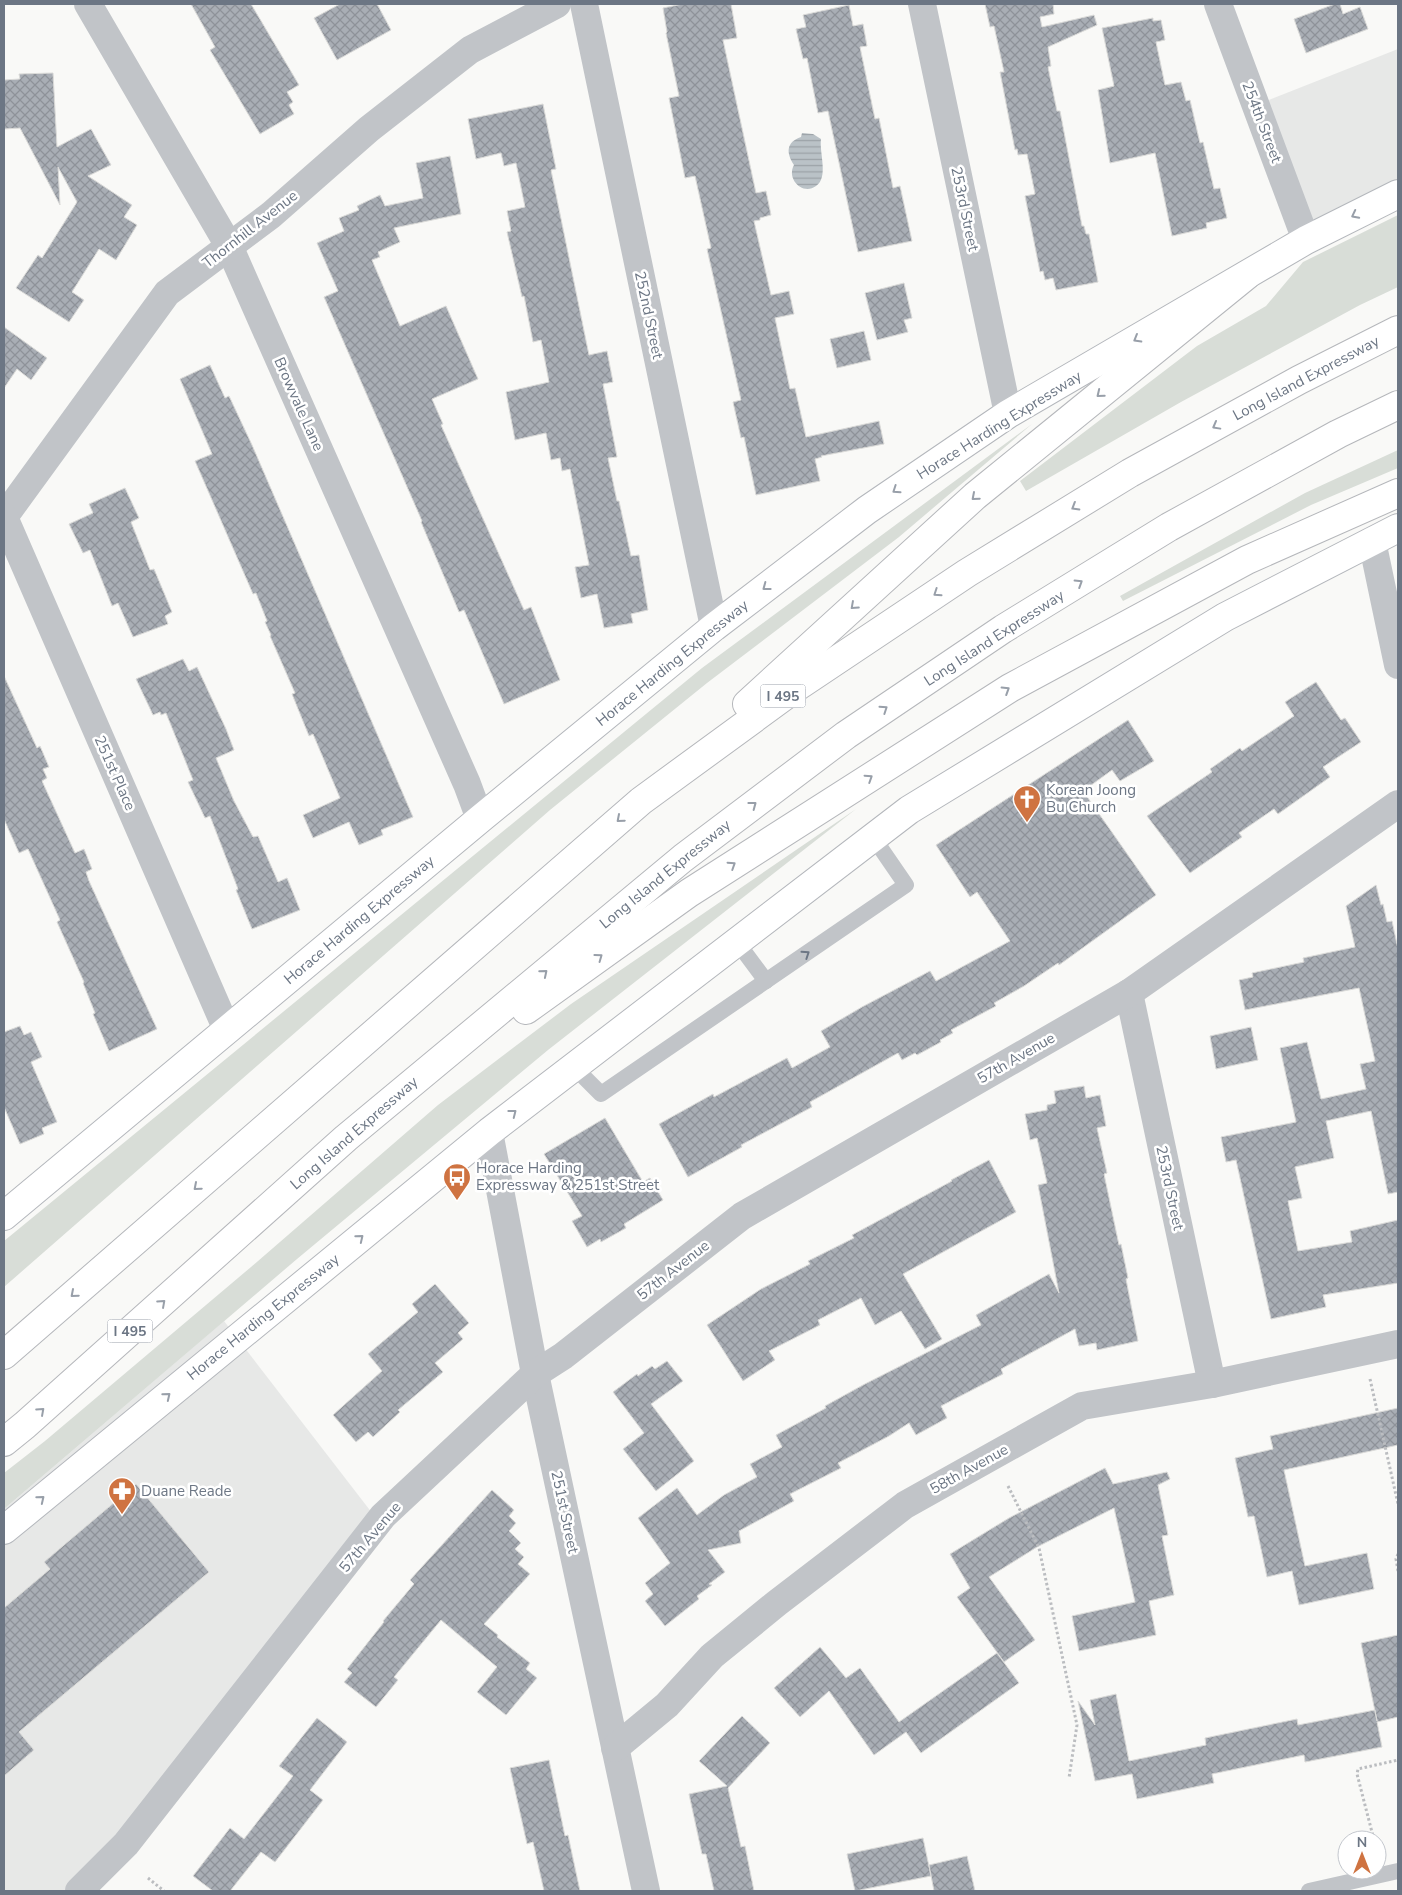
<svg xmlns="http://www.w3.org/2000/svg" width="1402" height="1895" viewBox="0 0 1402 1895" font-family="'Nunito Sans',sans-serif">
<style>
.built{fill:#e7e8e7}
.green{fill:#d8ddd7}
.water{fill:url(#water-rules)}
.building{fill:url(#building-cross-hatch);stroke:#dbdbd9}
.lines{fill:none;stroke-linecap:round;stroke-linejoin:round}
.secondary-casing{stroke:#b4b7bc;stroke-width:30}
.motorway-casing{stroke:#b5b7bb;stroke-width:30}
.path{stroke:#bbbdc0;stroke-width:3;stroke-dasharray:2.5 2.5;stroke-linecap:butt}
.service{stroke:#c1c4c8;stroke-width:16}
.minor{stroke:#c1c4c8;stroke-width:28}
.secondary{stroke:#fff;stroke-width:28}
.motorway{stroke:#fff;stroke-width:28}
.oneway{stroke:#989fa9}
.oneway2{stroke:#6c7684}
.labels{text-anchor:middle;stroke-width:5;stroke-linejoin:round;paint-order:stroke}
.shield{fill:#fff;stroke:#989fa9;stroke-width:1}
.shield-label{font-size:14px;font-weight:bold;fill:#6c7684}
.street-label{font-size:15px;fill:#6c7684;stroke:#fff}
.poi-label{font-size:15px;fill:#6c7684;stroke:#fff;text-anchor:start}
</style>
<defs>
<pattern id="water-rules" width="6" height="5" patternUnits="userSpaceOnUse" patternTransform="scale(1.25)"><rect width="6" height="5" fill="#bac2c7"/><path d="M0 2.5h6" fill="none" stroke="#9ba2a7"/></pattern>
<pattern id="building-cross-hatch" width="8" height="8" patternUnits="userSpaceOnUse" patternTransform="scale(1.25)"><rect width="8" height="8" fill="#a9aeb5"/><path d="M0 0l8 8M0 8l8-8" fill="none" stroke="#8e9299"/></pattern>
</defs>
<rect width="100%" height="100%" fill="#f9f9f7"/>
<g class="built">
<polygon points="1398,49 1398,194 1306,240 1256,105"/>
<polygon points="224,1321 379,1522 76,1891 4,1891 4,1509"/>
</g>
<g class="green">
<polygon points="1398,215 1398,287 1360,305 1181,402 1026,491 1020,481 1197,346 1266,306 1303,262"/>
<polygon points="1032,424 899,537 707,683 550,810 4,1287 4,1241 702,668"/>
<polygon points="1398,450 1398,468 1311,505 1123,601 1120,596 1305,493"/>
<polygon points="856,809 548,1050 297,1259 4,1509 4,1473 45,1441 251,1267 438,1105 571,1004"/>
</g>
<path class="water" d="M802,133L813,134L821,139C819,152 829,178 816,186C803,196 786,179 794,165C786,153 786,142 801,137Z"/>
<g class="building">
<polygon points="191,4 251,4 299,85 287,92 293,102 289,105 294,114 260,134 210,50 215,47"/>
<polygon points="340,4 377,4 391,30 337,60 314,18"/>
<polygon points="683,4 731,4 737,38 723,40 756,193 766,191 771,215 760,218 760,220 754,221 771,295 789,291 794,314 775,318 790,389 795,388 806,437 879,421 884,444 821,456 822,457 815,459 820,481 756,495 744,437 741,438 733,402 741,400 707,249 711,248 695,176 685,178 669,98 679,96 666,33 667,32 663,8"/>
<polygon points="985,4 1053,4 1054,14 1040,17 1042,27 1094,15 1097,25 1048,47 1051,66 1048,67 1057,111 1060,111 1082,226 1084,226 1086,234 1089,234 1098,282 1056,290 1053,278 1045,280 1043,271 1040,272 1025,196 1035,194 1027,154 1018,155 1017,149 1015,150 1000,72 1004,72 994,26 990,27"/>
<polygon points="1335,4 1340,4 1343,14 1360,7 1368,29 1306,53 1294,19"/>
<polygon points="849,5 853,26 863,24 867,46 860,47 875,119 879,118 893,188 900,186 912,241 858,252 828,111 818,113 807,58 803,59 796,29 806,27 803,15"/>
<polygon points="1153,18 1153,21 1161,20 1165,40 1156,42 1165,85 1181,82 1186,101 1190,100 1200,143 1203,142 1214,189 1220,188 1227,218 1206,223 1207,228 1172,236 1155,153 1110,163 1098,90 1114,86 1102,28"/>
<polygon points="53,73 57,147 91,129 111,165 88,176 132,205 124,217 137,225 116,260 99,249 72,292 84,300 69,322 16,288 38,255 42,258 77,202 58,167 60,205 20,128 4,129 4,80 20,79 19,74"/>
<polygon points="543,104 556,169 551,170 589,355 607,351 613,382 603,384 617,457 608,458 617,501 619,501 631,556 639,555 648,610 631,614 633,623 604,628 597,594 581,598 575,567 589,565 570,469 562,471 560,458 551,460 546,433 515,440 506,392 549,382 541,340 533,342 524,296 522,297 507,232 511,231 507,211 525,207 516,163 504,166 501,153 476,159 468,119"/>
<polygon points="450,156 461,214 394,228 400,242 378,252 380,257 372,260 400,326 446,306 478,379 432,399 443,424 441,425 524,610 531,607 560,680 504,704 464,610 459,612 421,522 422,521 324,297 338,291 317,243 344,231 339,218 359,210 357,206 380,195 385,206 423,198 416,163"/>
<polygon points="904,283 912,318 904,320 908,332 877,340 865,293"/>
<polygon points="4,327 47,358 31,380 17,369 4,388"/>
<polygon points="864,331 871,360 837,368 830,339"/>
<polygon points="210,365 225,398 229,396 252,445 413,817 381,830 383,835 359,845 349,822 313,838 303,815 340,798 313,734 309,736 292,694 295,693 270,636 271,635 265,622 267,621 256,593 253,594 195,461 212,454 180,379"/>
<polygon points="125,488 139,518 131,522 150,570 154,569 172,612 165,616 168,624 133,637 118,603 112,606 90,550 83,553 69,524 93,513 89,504"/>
<polygon points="183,659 189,671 197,667 226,729 234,750 216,758 234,801 253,837 258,836 278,882 287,878 300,910 252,929 236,890 238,889 210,816 205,818 188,782 193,780 166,713 161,715 160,712 153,715 136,679"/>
<polygon points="4,676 37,748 40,746 49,767 43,769 47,778 42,781 75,853 84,849 92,869 86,872 89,881 157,1029 109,1051 93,1014 95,1013 83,983 84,982 57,922 60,920 28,849 19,853 4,819"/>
<polygon points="1316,682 1341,720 1345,718 1361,742 1323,767 1330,777 1278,814 1274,809 1239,833 1242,837 1190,873 1147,816 1212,772 1210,769 1240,748 1242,751 1294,716 1285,702"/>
<polygon points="1128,720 1154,761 1120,781 1112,770 1083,791 1156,895 1059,965 1058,963 1024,986 994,1003 996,1006 951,1030 953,1033 940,1040 941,1042 917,1055 915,1053 902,1060 898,1053 810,1102 812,1107 741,1145 742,1147 688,1177 659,1124 713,1094 714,1097 787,1058 792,1068 830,1047 821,1031 862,1007 930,971 936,981 1010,941 977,892 970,897 936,845"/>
<polygon points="1376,885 1381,905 1383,904 1387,922 1392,921 1398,949 1398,1192 1388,1194 1371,1111 1326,1121 1334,1158 1295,1167 1302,1198 1288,1201 1298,1251 1352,1242 1350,1231 1398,1220 1398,1283 1323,1295 1326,1307 1271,1319 1236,1160 1226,1162 1221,1137 1296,1122 1280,1048 1307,1042 1321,1099 1366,1089 1360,1064 1375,1061 1359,988 1245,1010 1239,980 1253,977 1252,973 1304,962 1303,958 1355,947 1346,906"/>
<polygon points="20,1026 24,1035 31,1032 42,1057 31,1062 57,1122 42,1128 44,1134 20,1144 4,1107 4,1032"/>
<polygon points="1251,1027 1258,1060 1216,1069 1210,1036"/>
<polygon points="1084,1086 1086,1098 1100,1095 1106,1126 1097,1128 1107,1173 1104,1174 1119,1245 1121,1244 1128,1278 1126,1279 1138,1341 1097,1350 1096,1343 1079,1346 1075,1329 1001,1369 1003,1374 941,1406 947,1418 916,1435 909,1423 889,1436 838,1463 841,1468 790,1494 794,1501 739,1531 741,1543 708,1550 725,1572 709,1584 712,1585 697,1596 699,1599 665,1626 645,1601 653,1594 645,1583 670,1563 638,1518 677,1488 697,1515 724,1495 757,1477 750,1464 782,1447 776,1435 826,1408 825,1406 863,1385 981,1325 976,1315 1049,1274 1059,1293 1038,1185 1047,1183 1037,1138 1030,1140 1025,1114 1047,1110 1047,1105 1056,1103 1054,1091"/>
<polygon points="605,1118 643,1182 650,1178 663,1200 624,1224 626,1228 601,1242 600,1239 587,1247 572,1221 582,1216 544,1154"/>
<polygon points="989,1160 1016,1212 903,1274 942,1339 925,1349 901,1311 875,1325 861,1298 818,1320 820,1325 769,1351 775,1360 743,1381 707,1325 761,1289 810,1264 808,1261 854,1238 852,1235 952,1181 951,1180"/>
<polygon points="435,1284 469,1323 458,1333 463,1339 435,1363 443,1372 398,1410 400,1412 373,1437 368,1432 356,1442 333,1415 382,1371 368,1354 418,1312 412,1304"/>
<polygon points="667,1361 683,1381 651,1404 694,1461 656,1491 623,1449 644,1433 613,1392 637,1374 638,1376 652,1366 655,1369"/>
<polygon points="1398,1408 1398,1445 1284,1470 1305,1566 1367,1553 1374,1589 1299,1605 1292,1571 1267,1577 1254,1516 1248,1517 1235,1458 1273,1449 1270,1436"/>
<polygon points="1105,1468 1113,1484 1167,1472 1170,1479 1158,1485 1168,1535 1162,1536 1174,1595 1149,1601 1156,1635 1079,1651 1072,1616 1135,1602 1114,1508 1037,1547 989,1577 1035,1640 1004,1662 957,1597 970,1588 950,1554 1009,1518"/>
<polygon points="136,1484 209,1572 19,1732 34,1750 4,1776 4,1608 50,1569 44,1562"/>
<polygon points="492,1490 514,1510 509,1516 516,1523 509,1531 521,1543 515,1549 524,1557 518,1564 530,1574 484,1624 498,1635 497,1637 530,1663 526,1669 537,1678 506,1715 477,1692 497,1667 441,1620 394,1677 398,1680 376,1707 344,1682 352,1673 347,1669 384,1622 383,1621 414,1584 410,1580"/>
<polygon points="1398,1635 1398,1717 1377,1722 1382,1747 1305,1762 1304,1755 1212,1774 1214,1783 1137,1799 1132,1774 1095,1781 1078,1701 1095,1725 1090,1700 1116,1694 1129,1761 1206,1745 1205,1738 1297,1719 1298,1725 1375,1710 1377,1721 1361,1643"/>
<polygon points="820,1647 846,1678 860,1668 899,1722 997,1653 1019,1683 921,1753 906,1732 874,1755 829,1691 800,1717 774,1688"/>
<polygon points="742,1716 770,1743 728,1788 741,1847 745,1846 754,1891 714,1891 706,1854 702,1854 689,1794 727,1786 699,1761"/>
<polygon points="317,1718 347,1742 310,1790 323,1800 275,1862 261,1852 230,1891 213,1891 193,1876 230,1828 244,1839 293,1776 279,1766"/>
<polygon points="549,1760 565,1836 568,1835 580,1891 544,1891 533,1842 527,1844 510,1768"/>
<polygon points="923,1838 931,1876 855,1891 847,1854"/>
<polygon points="967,1856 975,1891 934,1891 929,1865"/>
</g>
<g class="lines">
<g class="secondary-casing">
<g id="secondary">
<polyline points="4,1216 480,819 714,627 867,510 1008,414 1306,240 1398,194"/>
<polyline points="4,1530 489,1132 909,810 1225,617 1398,528"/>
</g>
</g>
<g class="motorway-casing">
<g id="motorway">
<polyline points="747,704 975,496 1247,275"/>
<polyline points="526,1010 689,893 1010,688 1247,560 1398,493"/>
<polyline points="4,1355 641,801 801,684 967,573 1130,473 1299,380 1398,330"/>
<polyline points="4,1442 25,1425 346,1138 683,858 846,735 1003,629 1169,527 1338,434 1398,405"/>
</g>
</g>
<g class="path">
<polyline points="1370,1379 1398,1504"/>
<polyline points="1008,1486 1039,1548 1077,1725 1069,1778"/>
<polyline points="1398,1554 1396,1559 1398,1571"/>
<polyline points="1374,1840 1357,1774 1358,1769 1398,1760"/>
<polyline points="148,1878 164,1891"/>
</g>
<g class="service">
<polyline points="737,942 766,981"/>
<polyline points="574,1067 601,1094 906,885 873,837"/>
<polyline points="1309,1891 1398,1871"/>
</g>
<g class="minor">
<polyline points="88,4 229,246 467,784 480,819"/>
<polyline points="584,4 714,627"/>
<polyline points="922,4 1008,414"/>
<polyline points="1218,4 1306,240"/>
<polyline points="4,517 167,293 271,215 369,129 470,50 557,4"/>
<polyline points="4,517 227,1030"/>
<polyline points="1372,541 1398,665"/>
<polyline points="1129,993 1212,1384"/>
<polyline points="489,1132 535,1374 646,1891"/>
<polyline points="615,1748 667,1705 712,1656 777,1603 905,1505 1082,1406 1212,1384 1398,1344"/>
<polyline points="79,1891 126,1844 383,1516 535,1374 563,1356 742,1216 1129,993 1398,804"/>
</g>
<use href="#secondary" class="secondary"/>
<use href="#motorway" class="motorway"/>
</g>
<defs><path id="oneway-chevron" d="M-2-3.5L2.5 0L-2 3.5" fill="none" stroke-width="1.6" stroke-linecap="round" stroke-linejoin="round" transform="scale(1.25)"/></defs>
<g class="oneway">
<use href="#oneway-chevron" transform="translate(1355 215) rotate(153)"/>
<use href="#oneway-chevron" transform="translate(1137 339) rotate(150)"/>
<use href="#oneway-chevron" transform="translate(1100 394) rotate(141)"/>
<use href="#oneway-chevron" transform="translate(1216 426) rotate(151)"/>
<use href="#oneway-chevron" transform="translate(896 490) rotate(146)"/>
<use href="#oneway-chevron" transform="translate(975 497) rotate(139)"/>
<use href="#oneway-chevron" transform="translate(1075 507) rotate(149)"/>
<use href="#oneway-chevron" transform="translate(1079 583) rotate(-32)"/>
<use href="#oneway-chevron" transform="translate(766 587) rotate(143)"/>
<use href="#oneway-chevron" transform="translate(937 593) rotate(146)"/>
<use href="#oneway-chevron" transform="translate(854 606) rotate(138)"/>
<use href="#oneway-chevron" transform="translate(1006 690) rotate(-32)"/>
<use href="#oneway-chevron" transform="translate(884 709) rotate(-34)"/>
<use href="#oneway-chevron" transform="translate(869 778) rotate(-33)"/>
<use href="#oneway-chevron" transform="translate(753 805) rotate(-37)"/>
<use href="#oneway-chevron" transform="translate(620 819) rotate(139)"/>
<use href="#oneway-chevron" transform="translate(732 865) rotate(-33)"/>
<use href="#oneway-chevron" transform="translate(599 957) rotate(-36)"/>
<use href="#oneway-chevron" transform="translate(544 973) rotate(-40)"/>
<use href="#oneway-chevron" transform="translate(513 1113) rotate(-38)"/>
<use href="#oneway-chevron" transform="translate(197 1187) rotate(139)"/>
<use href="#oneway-chevron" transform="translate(360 1238) rotate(-39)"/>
<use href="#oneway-chevron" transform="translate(74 1294) rotate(139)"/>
<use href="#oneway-chevron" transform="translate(162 1303) rotate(-42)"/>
<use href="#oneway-chevron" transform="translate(167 1396) rotate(-39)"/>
<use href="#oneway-chevron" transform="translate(41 1411) rotate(-42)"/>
<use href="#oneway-chevron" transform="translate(41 1499) rotate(-39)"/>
</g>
<use class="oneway2" href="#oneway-chevron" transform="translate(806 954) rotate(-34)"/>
<defs>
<g id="church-pin" transform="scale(1.4375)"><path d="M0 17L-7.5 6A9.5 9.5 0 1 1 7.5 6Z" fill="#cf7341" stroke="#fff"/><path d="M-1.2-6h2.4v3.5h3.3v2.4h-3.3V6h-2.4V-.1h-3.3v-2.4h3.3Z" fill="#fff"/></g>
<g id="bus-pin" transform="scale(1.4375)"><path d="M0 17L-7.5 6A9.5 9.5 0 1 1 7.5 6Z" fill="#cf7341" stroke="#fff"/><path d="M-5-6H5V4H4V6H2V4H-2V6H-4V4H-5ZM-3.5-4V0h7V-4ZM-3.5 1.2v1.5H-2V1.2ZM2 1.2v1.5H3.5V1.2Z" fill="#fff"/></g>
<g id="pharmacy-pin" transform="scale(1.4375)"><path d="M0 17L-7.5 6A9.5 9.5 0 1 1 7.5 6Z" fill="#cf7341" stroke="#fff"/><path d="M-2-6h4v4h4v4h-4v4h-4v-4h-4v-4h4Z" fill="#fff"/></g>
</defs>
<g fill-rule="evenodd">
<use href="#church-pin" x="1027" y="799"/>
<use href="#bus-pin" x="457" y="1177"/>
<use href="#pharmacy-pin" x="122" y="1491"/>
</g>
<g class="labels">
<g class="shield">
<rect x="760.5" y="684.5" width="45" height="23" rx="4"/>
<rect x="107.5" y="1319.5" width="45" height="23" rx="4"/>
</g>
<g class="shield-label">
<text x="783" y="701">I 495</text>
<text x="130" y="1336">I 495</text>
</g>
<g class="street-label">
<text transform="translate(1262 122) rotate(69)" y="5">254th Street</text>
<text transform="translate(965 209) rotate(78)" y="5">253rd Street</text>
<text transform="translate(250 229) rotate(-38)" y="5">Thornhill Avenue</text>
<text transform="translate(649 315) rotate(78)" y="5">252nd Street</text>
<text transform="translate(1306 378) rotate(-28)" y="5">Long Island Expressway</text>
<text transform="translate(299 404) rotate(66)" y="5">Browvale Lane</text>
<text transform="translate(999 425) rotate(-32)" y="5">Horace Harding Expressway</text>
<text transform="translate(994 638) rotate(-33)" y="5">Long Island Expressway</text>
<text transform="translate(672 663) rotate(-39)" y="5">Horace Harding Expressway</text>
<text transform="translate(115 773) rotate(66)" y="5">251st Place</text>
<text transform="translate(665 874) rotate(-39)" y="5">Long Island Expressway</text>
<text transform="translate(359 920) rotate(-40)" y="5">Horace Harding Expressway</text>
<text transform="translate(1016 1058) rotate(-30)" y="5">57th Avenue</text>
<text transform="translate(354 1133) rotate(-41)" y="5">Long Island Expressway</text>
<text transform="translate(1170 1188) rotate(78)" y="5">253rd Street</text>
<text transform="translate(673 1270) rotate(-38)" y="5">57th Avenue</text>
<text transform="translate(263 1317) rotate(-39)" y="5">Horace Harding Expressway</text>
<text transform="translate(969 1469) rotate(-29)" y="5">58th Avenue</text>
<text transform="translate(565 1512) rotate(78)" y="5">251st Street</text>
<text transform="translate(370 1537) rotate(-50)" y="5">57th Avenue</text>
</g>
<g class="poi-label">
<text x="1046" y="795">Korean Joong<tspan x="1046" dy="17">Bu Church</tspan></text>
<text x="476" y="1173">Horace Harding<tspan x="476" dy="17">Expressway &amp; 251st Street</tspan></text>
<text x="141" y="1496">Duane Reade</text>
</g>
</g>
<rect width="1402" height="1895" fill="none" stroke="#6c7684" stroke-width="10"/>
<g transform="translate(1362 1855)"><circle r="24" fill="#ffffff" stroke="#c4c8ce"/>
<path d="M0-4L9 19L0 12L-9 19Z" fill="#cf7341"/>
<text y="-8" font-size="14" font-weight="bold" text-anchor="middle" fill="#6c7684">N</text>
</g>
</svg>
